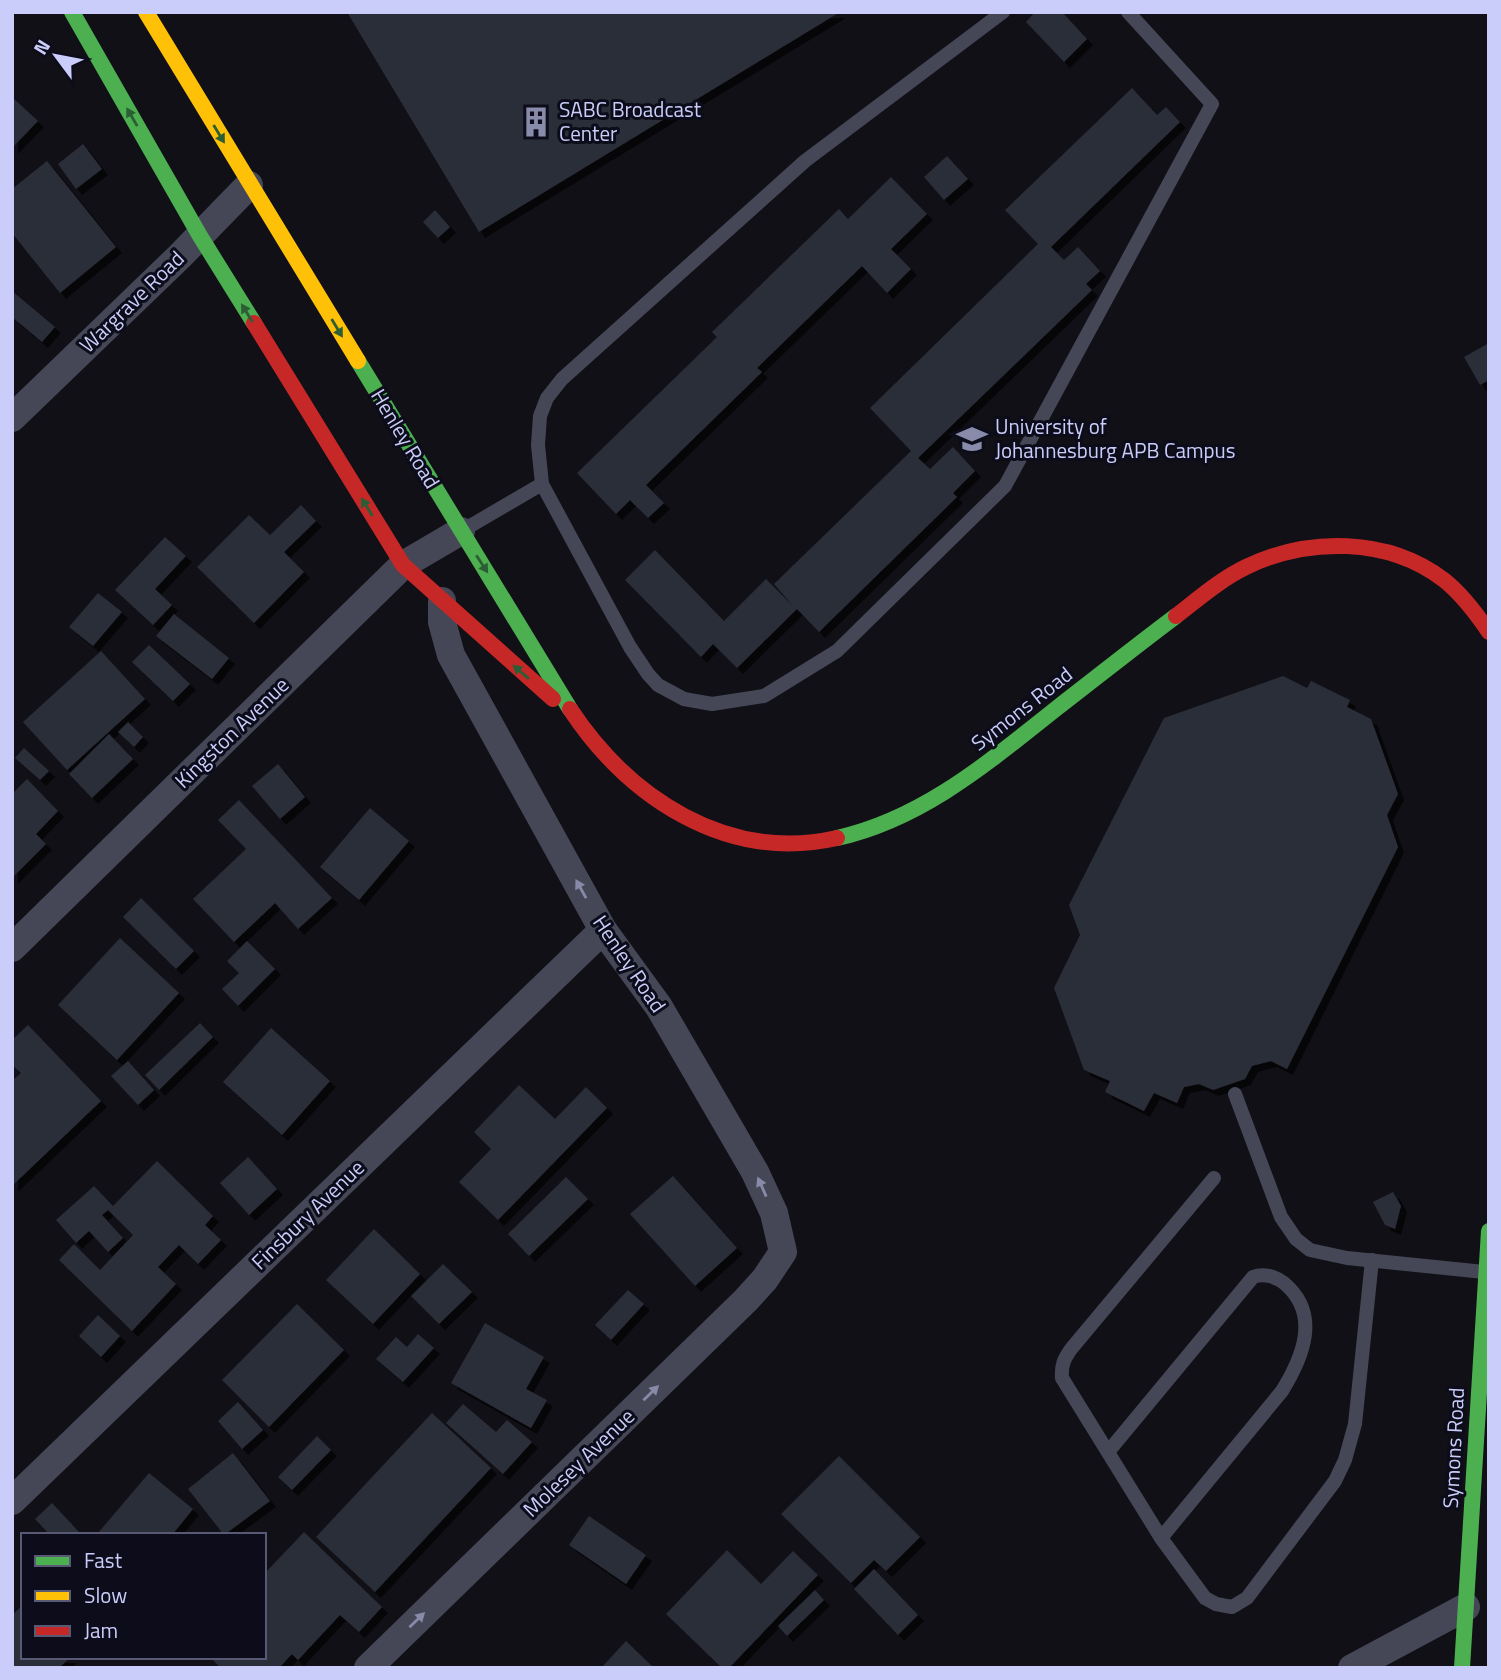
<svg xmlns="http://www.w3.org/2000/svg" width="1501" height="1680" viewBox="0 0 1501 1680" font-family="'Titillium Web',sans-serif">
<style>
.building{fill:#2c2d39;filter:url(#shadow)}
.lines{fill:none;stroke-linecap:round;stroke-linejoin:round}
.lane{stroke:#454757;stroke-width:14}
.street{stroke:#454757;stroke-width:28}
.fast{stroke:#4caf50;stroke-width:16}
.slow{stroke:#ffc107;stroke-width:16}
.jam{stroke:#c62828;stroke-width:16}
.oneway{fill:#2c5e35}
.oneway2{fill:#888aa8}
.labels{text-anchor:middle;stroke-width:6;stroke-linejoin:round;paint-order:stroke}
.poi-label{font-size:21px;fill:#cacdfa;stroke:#0c0c1a;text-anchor:start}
.street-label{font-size:21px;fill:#cacdfa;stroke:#0c0c1a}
</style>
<defs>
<filter id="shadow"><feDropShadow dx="6" dy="6" stdDeviation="0" flood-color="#0009"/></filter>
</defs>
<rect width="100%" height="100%" fill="#101016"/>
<g class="building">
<polygon points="347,12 840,12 479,232"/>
<polygon points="1035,12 1062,12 1087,39 1064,62 1026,22"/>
<polygon points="1132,88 1157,115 1166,107 1180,122 1051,247 1064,260 1078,247 1100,271 1086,284 1092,290 918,458 930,469 953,447 975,471 953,493 957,497 819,632 797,609 737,668 713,644 701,657 625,580 655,550 724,621 766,579 793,606 774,584 911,451 870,408 1038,244 1005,210"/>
<polygon points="12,97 38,121 12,148"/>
<polygon points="83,144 102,169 76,189 58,164"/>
<polygon points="947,156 968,179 944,200 924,177"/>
<polygon points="47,161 116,247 60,293 12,233 12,189"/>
<polygon points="891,177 927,214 891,249 911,269 887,293 862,266 757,368 762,372 646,485 664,503 648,518 630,500 616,514 577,473 717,337 712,332 839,209 848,219"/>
<polygon points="435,210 450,227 438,238 423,222"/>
<polygon points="12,291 55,327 42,342 12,317"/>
<polygon points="1489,343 1489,380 1480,385 1464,357"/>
<polygon points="301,505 316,521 284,552 304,572 254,623 197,567 249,515 270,535"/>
<polygon points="165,537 186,556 155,589 172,605 153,625 115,590"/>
<polygon points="98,593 122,612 93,646 69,627"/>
<polygon points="174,614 229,658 212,679 156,636"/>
<polygon points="149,645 190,684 173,701 132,662"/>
<polygon points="101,651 145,699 67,770 23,722"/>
<polygon points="1283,676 1307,688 1311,681 1350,700 1347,707 1371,719 1398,794 1387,815 1398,847 1287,1069 1271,1061 1252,1066 1245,1079 1213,1090 1199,1084 1184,1087 1177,1103 1154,1093 1144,1111 1105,1092 1110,1081 1084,1070 1054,988 1080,935 1069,905 1164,718"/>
<polygon points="128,722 143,737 134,747 118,732"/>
<polygon points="109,734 133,759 92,798 69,774"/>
<polygon points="24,748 49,771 40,780 15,758"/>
<polygon points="278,764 305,797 280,819 252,786"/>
<polygon points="27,779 58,811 36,834 46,844 12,878 12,794"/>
<polygon points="239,800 332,898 298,929 275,903 234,942 193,899 246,849 218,820"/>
<polygon points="370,808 409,841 359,900 320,867"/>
<polygon points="141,898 194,951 176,969 123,917"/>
<polygon points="120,938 179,993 117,1060 58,1005"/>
<polygon points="247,941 275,969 238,1006 222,989 239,973 227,961"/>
<polygon points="200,1023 213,1037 159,1090 145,1075"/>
<polygon points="28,1025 101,1101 12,1186 12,1081 21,1073 12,1065 12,1040"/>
<polygon points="271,1028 330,1081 282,1135 223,1082"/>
<polygon points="128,1061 154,1090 138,1105 111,1076"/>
<polygon points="519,1085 555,1119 586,1087 607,1108 498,1220 459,1182 491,1149 474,1132"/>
<polygon points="248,1157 277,1189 249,1215 220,1183"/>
<polygon points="157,1161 213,1216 205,1225 221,1240 198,1264 179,1245 158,1267 176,1284 132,1331 59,1260 74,1244 100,1270 133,1235 108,1210 102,1215 123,1238 108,1252 89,1231 76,1243 56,1220 94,1186 113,1206"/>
<polygon points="673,1176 737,1248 695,1286 630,1214"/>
<polygon points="566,1177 588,1199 529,1256 508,1234"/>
<polygon points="1393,1192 1401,1206 1395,1229 1385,1225 1373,1202"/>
<polygon points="374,1229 420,1274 373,1324 326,1280"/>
<polygon points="443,1264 472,1292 439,1324 411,1296"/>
<polygon points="628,1290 644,1304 611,1340 595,1325"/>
<polygon points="297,1304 344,1350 269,1427 222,1380"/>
<polygon points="98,1315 120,1336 101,1357 79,1336"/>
<polygon points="485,1323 544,1357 526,1389 547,1400 531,1428 451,1383"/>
<polygon points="418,1334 434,1348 403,1382 376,1359 396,1337 407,1347"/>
<polygon points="238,1402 263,1430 242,1449 218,1421"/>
<polygon points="463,1404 496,1432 507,1420 532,1442 503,1474 446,1423"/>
<polygon points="432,1413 491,1468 375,1592 316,1537"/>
<polygon points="317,1436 331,1450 292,1490 278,1477"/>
<polygon points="233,1453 270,1501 224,1535 188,1489"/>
<polygon points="839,1456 920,1537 886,1571 874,1560 851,1583 781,1514"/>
<polygon points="149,1473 193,1509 172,1535 100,1535 98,1533"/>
<polygon points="52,1503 82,1535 50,1535 35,1519"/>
<polygon points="589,1516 646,1555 626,1584 569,1545"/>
<polygon points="304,1532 382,1607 359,1632 340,1615 298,1660 292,1654 279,1668 221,1668 210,1657 264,1657 264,1574"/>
<polygon points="727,1550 761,1584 793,1551 818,1575 729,1668 722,1668 666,1614"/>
<polygon points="874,1569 918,1615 898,1635 854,1589"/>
<polygon points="815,1590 824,1600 787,1636 778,1626"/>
<polygon points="23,1605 23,1657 71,1657 59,1668 12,1668 12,1615"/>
<polygon points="626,1641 654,1668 601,1668"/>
</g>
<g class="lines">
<g class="lane">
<polyline points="1003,12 805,161 562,379 547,398 540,416 538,445 542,484 630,647 648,674 658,685 684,699 712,704 764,696 837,651 1005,486 1212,104 1128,12"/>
<polyline points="465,529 542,484"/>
<polyline points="1235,1094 1281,1217 1296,1239 1310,1250 1347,1258 1484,1272"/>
<path d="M1214,1178L1071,1349C1064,1359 1061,1365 1062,1378L1161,1538L1205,1598L1216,1604L1232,1607L1247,1598L1335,1481L1345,1460L1355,1424L1372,1260"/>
<path d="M1108,1452L1253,1277C1263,1273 1275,1276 1284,1283C1321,1314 1303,1357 1282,1391L1161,1538"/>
</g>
<g class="street">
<polyline points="12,418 180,256 249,185"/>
<polyline points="12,948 403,565 461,531"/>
<polyline points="12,1501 603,930"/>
<polyline points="368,1668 746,1300 765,1279 783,1252 774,1213 755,1172 659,1007 603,930 451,655 442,622 442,601"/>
<polyline points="1352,1668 1466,1607"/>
</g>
<g class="fast">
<polyline points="72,12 200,236 254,323"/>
<polyline points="358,361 570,709"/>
<path d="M837,838C923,819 990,761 1057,708C1097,677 1136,646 1176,616"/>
<polyline points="1462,1668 1489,1231"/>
</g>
<polyline class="slow" points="146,12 358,361"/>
<g class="jam">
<polyline points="254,323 403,565 553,699"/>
<path d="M1176,616C1198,599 1221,579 1246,567C1308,537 1388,537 1444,580C1462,594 1476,613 1489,632"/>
<path d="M570,709C629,798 727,863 837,838"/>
</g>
</g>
<defs><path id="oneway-solid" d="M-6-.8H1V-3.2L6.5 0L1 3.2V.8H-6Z" transform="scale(1.75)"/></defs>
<g class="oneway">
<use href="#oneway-solid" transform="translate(132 117) rotate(-120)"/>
<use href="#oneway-solid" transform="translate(219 134) rotate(59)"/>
<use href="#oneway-solid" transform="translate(247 313) rotate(-122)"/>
<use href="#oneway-solid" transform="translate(337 328) rotate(59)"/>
<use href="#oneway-solid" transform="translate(367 507) rotate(-122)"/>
<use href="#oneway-solid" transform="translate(482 564) rotate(57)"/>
<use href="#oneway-solid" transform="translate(521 672) rotate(-139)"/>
</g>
<g class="oneway2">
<use href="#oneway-solid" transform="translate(581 889) rotate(-119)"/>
<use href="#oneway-solid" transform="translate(762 1187) rotate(-114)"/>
<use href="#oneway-solid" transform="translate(651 1393) rotate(-44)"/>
<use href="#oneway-solid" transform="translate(417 1620) rotate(-44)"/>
</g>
<defs>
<g id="building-bare" transform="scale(2.415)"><path d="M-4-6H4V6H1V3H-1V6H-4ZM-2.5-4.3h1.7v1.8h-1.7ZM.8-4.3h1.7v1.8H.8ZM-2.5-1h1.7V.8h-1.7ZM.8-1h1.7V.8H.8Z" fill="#898baa" stroke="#0c0c1a" stroke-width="2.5" paint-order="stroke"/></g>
<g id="university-bare" transform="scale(2.415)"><path d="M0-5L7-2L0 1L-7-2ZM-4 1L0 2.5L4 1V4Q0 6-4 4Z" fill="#898baa" stroke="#0c0c1a" stroke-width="2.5" paint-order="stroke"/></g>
</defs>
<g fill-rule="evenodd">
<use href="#building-bare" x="536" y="122"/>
<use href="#university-bare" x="972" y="439"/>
</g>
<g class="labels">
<g class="poi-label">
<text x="559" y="117">SABC Broadcast<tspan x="559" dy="24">Center</tspan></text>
<text x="995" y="434">University of<tspan x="995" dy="24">Johannesburg APB Campus</tspan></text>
</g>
<g class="street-label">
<text transform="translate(132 302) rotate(-44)" y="7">Wargrave Road</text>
<text transform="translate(405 439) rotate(59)" y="7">Henley Road</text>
<text transform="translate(1022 709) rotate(-38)" y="7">Symons Road</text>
<text transform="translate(232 733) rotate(-44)" y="7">Kingston Avenue</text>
<text transform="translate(629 964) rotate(56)" y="7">Henley Road</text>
<text transform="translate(308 1215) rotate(-44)" y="7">Finsbury Avenue</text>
<text transform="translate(1454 1448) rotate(-87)" y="7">Symons Road</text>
<text transform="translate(579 1463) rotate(-44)" y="7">Molesey Avenue</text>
</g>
</g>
<rect width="1501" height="1680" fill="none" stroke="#cacdfa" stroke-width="28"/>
<rect x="21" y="1533" width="245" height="126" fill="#0c0c1a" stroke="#585974" stroke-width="2"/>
<rect x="35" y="1556" width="35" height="10" fill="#4caf50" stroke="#585974" stroke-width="2"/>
<text x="84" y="1568" font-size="21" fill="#cacdfa">Fast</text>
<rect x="35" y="1591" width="35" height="10" fill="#ffc107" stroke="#585974" stroke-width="2"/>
<text x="84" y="1603" font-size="21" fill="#cacdfa">Slow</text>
<rect x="35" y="1626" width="35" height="10" fill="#c62828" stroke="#585974" stroke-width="2"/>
<text x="84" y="1638" font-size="21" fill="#cacdfa">Jam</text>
<g transform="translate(56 56) rotate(302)" stroke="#0c0c1a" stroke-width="5" paint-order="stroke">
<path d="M0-5L12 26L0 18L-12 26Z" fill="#cacdfa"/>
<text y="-10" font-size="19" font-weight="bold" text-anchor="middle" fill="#cacdfa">N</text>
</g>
</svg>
